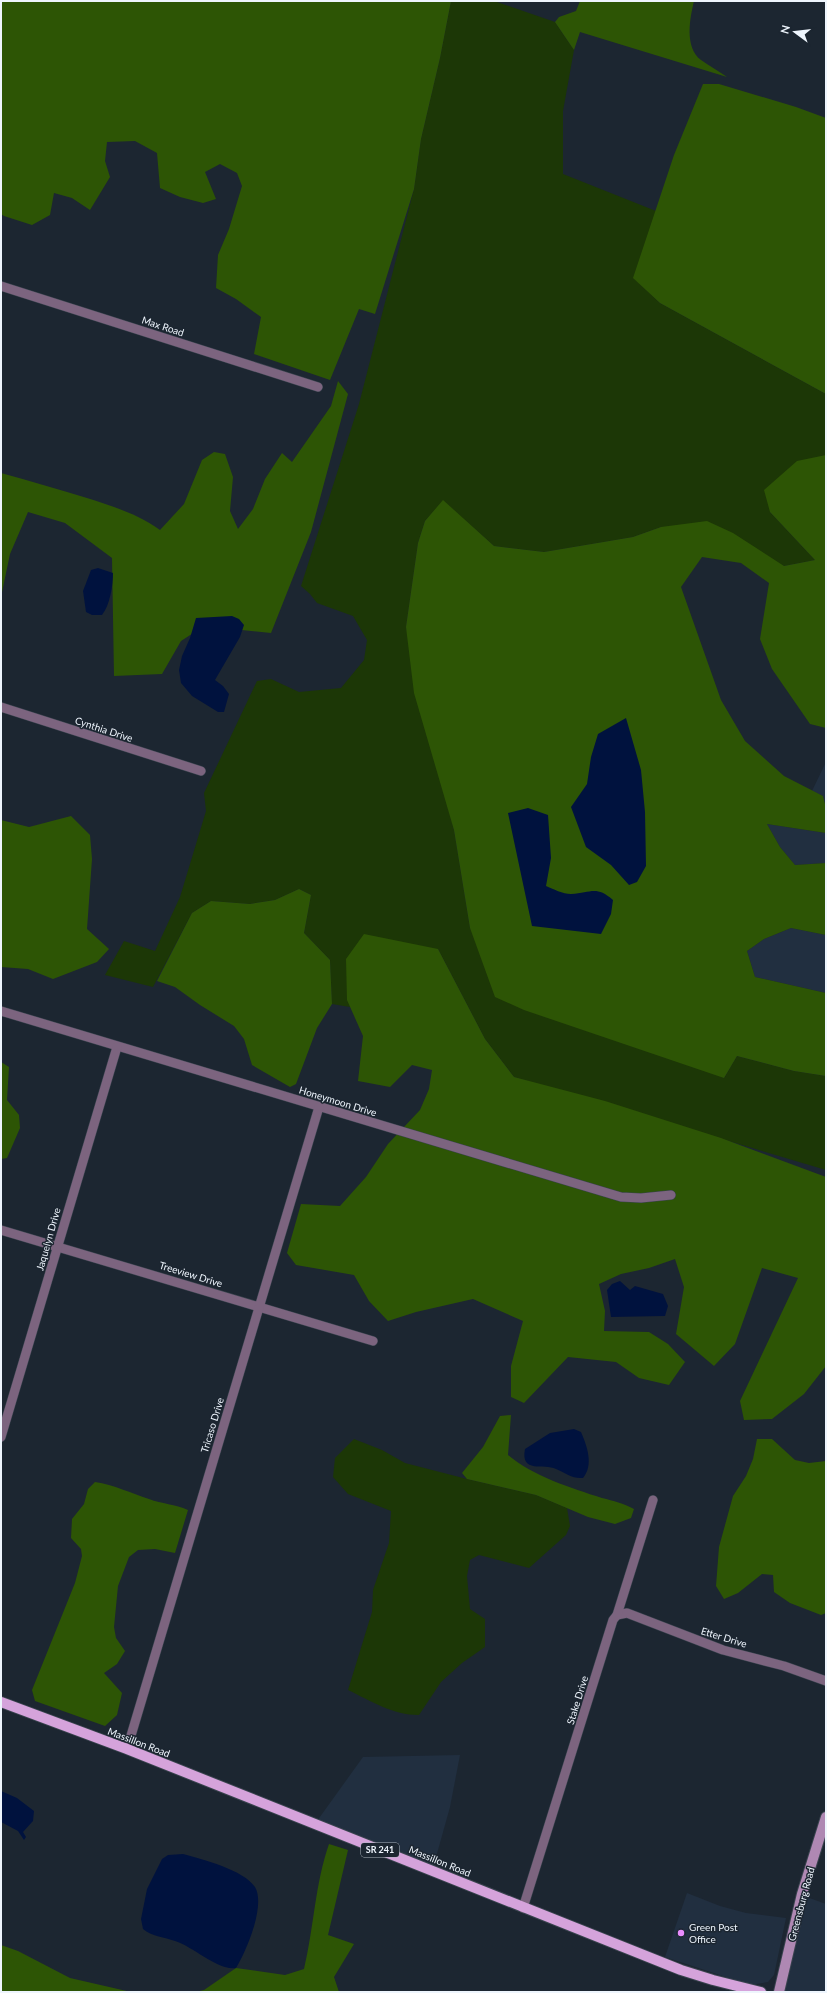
<svg xmlns="http://www.w3.org/2000/svg" width="827" height="1993" viewBox="0 0 827 1993" font-family="Lato,sans-serif">
<style>
.built{fill:#212f40}
.green{fill:#1c3706}
.forest{fill:#2d5505}
.water{fill:#00123e}
.lines{fill:none;stroke-linecap:round;stroke-linejoin:round}
.minor-casing{stroke:#39434e;stroke-width:10}
.secondary-casing{stroke:#39434e;stroke-width:12}
.primary-casing{stroke:#39434e;stroke-width:12}
.minor{stroke:#7c647f;stroke-width:9}
.secondary{stroke:#af88b3;stroke-width:10}
.primary{stroke:#d5a3db;stroke-width:10}
.poi-dot{fill:#e98dfe;stroke:#1c2631;stroke-width:1.5}
.labels{text-anchor:middle;stroke-width:3;stroke-linejoin:round;paint-order:stroke}
.shield{fill:#1c2631;stroke:#afb7c0;stroke-width:1}
.shield-label{font-size:9px;font-weight:bold;fill:#eef5fd}
.street-label{font-size:10px;fill:#eef5fd;stroke:#1c2631}
.poi-label{font-size:10px;fill:#eef5fd;stroke:#1c2631;text-anchor:start}
</style>
<rect width="100%" height="100%" fill="#1c2631"/>
<g class="built">
<polygon points="826,762 826,808 823,796 812,791"/>
<polygon points="767,824 826,833 826,863 795,865 780,847"/>
<polygon points="791,928 826,935 826,993 755,977 747,951 764,939"/>
<polygon points="460,1755 450,1807 433,1868 317,1821 363,1757"/>
<polygon points="687,1893 720,1906 746,1913 786,1918 774,1975 768,1982 750,1985 665,1957"/>
<polygon points="804,1896 826,1904 826,1992 782,1992"/>
</g>
<g class="green">
<polygon points="451,1 494,1 555,22 574,50 563,111 563,174 656,211 634,278 660,303 826,394 826,455 770,512 815,560 784,566 661,527 633,537 544,552 494,546 443,501 425,521 418,543 406,627 454,830 470,928 724,1078 737,1056 794,1071 826,1076 826,1170 514,1077 485,1039 438,949 347,996 350,1007 332,1004 330,960 304,933 311,895 299,889 275,900 250,904 211,901 192,913 153,987 105,975 124,941 155,951 180,897 206,811 204,793 257,681 271,679 299,692 341,688 364,660 367,640 353,616 317,603 310,594 301,586 359,404 414,189 421,139 440,58"/>
<path d="M354,1439L382,1450L405,1463L467,1479L536,1495L567,1508L570,1526L566,1535L529,1568L479,1555L470,1560L467,1576L470,1609L485,1619V1647L462,1663L441,1682L419,1715C393,1715 371,1701 348,1690L372,1612L373,1590L389,1543L391,1511L348,1494L333,1477L335,1458Z"/>
</g>
<g class="forest">
<polygon points="1,1 451,1 440,58 421,139 414,189 375,314 359,309 330,380 254,354 261,317 236,299 216,288 218,255 229,229 242,186 237,173 220,164 205,172 216,199 203,203 180,197 160,188 157,153 135,141 107,142 105,161 110,177 90,210 72,198 54,193 50,215 32,225 4,216 1,214"/>
<path d="M580,1H694C690,18 684,47 701,60C709,66 719,71 727,77L580,32L574,50L555,22L559,17L576,11Z"/>
<polygon points="703,84 719,84 796,107 826,118 826,394 660,303 633,278 674,155"/>
<path d="M338,381L348,394L311,532L271,633L204,626L181,641L162,674L114,676L112,558L65,523L28,512L10,554L1,597V473C30,481 58,489 87,498C112,506 138,514 160,530L184,504L202,460L214,452L225,454L233,477L230,511L238,529L253,509L265,479L282,453L292,462L331,406Z"/>
<polygon points="826,455 826,728 810,724 772,669 760,639 769,583 741,563 702,557 681,587 721,700 745,741 784,776 823,796 826,808 826,833 767,824 780,847 795,865 826,863 826,935 791,928 764,939 747,951 755,977 826,993 826,1076 794,1071 737,1056 724,1078 524,1010 495,997 470,928 454,830 414,693 406,627 418,543 425,521 443,500 494,546 544,552 633,537 661,527 707,521 733,533 784,566 815,560 770,512 764,490 797,461"/>
<polygon points="71,816 90,835 92,859 87,929 109,949 97,962 53,979 28,969 1,967 1,820 29,827"/>
<polygon points="299,889 311,895 304,933 330,960 332,1004 317,1028 296,1084 290,1087 252,1065 244,1039 234,1026 200,1005 175,987 157,981 192,913 211,901 250,904 275,900"/>
<polygon points="364,934 438,949 485,1039 514,1077 605,1101 721,1138 826,1177 826,1366 804,1394 772,1419 744,1420 740,1401 798,1278 762,1268 735,1344 714,1366 676,1334 684,1287 675,1259 649,1268 621,1274 599,1284 605,1311 604,1331 649,1332 668,1344 685,1362 669,1385 639,1378 616,1362 568,1357 524,1403 511,1397 511,1366 523,1321 473,1299 416,1312 388,1321 369,1301 354,1275 296,1265 287,1253 301,1204 340,1206 366,1177 388,1144 420,1110 429,1089 432,1070 412,1065 390,1087 358,1081 363,1036 347,1000 346,959"/>
<polygon points="1,1062 9,1067 7,1100 19,1115 20,1128 7,1158 1,1159"/>
<path d="M511,1415L508,1455C533,1476 571,1488 602,1498C614,1501 623,1503 634,1509L631,1518L615,1524L588,1517L536,1495L467,1479L462,1473L483,1447L500,1416Z"/>
<polygon points="757,1439 772,1439 795,1460 809,1463 826,1461 826,1613 821,1615 790,1603 774,1592 773,1575 762,1574 738,1593 724,1599 716,1586 719,1547 733,1496 746,1476 753,1459"/>
<path d="M95,1482C114,1485 131,1493 149,1499C162,1504 175,1504 188,1510L175,1553L155,1549L138,1550L129,1557L118,1586L114,1627L116,1638L125,1651L117,1664L104,1673L122,1693L117,1715L105,1726L35,1701L32,1690L75,1583L82,1556L81,1549L71,1538L72,1519L84,1504L88,1489Z"/>
<path d="M329,1844L348,1850L328,1935L354,1944L334,1977L339,1992H195L204,1990L236,1968L285,1975L304,1969C314,1927 315,1884 329,1844Z"/>
<polygon points="1,1945 18,1951 70,1978 131,1992 1,1992"/>
</g>
<g class="water">
<path d="M98,568L113,573C113,585 110,605 102,615H92L86,612L83,591L91,570Z"/>
<polygon points="232,616 239,619 244,625 240,637 215,680 223,686 229,694 224,712 218,712 192,696 181,683 179,670 182,656 190,638 196,618"/>
<polygon points="626,718 641,770 645,812 646,866 637,882 629,885 611,865 586,847 571,807 587,784 591,757 598,734"/>
<path d="M528,808L548,815L551,858L546,886C553,889 563,894 571,894C591,893 596,885 613,900L611,914L601,934L532,926L508,813Z"/>
<polygon points="620,1281 630,1290 635,1286 663,1294 668,1306 665,1316 611,1317 607,1290 612,1284"/>
<path d="M574,1429L581,1432C587,1446 594,1465 583,1478C572,1479 566,1473 556,1469C544,1463 520,1474 525,1449L550,1433Z"/>
<polygon points="1,1791 17,1798 34,1811 33,1821 23,1832 26,1837 24,1840 18,1831 1,1822"/>
<path d="M183,1854C202,1859 244,1870 255,1887C266,1905 246,1952 236,1968C218,1971 194,1947 175,1941C164,1937 153,1937 143,1929L141,1919L147,1889L162,1859L168,1855Z"/>
</g>
<g class="lines">
<g class="minor-casing">
<g id="minor">
<polyline points="1,286 318,387"/>
<polyline points="1,707 201,771"/>
<polyline points="1,1011 621,1197 641,1198 671,1195"/>
<polyline points="1,1230 373,1341"/>
<polyline points="1,1437 117,1047"/>
<polyline points="617,1615 627,1613 723,1650 784,1666 826,1681"/>
<polyline points="127,1749 319,1107"/>
<polyline points="523,1908 613,1620 617,1615 653,1500"/>
</g>
</g>
<g class="secondary-casing">
<polyline id="secondary" points="779,1992 802,1894 826,1817"/>
</g>
<g class="primary-casing">
<polyline id="primary" points="1,1702 127,1749 681,1970 713,1980 761,1992"/>
</g>
<use href="#minor" class="minor"/>
<use href="#secondary" class="secondary"/>
<use href="#primary" class="primary"/>
</g>
<circle class="poi-dot" cx="681" cy="1933" r="4"/>
<g class="labels">
<rect class="shield" x="361" y="1843" width="38" height="14" rx="3"/>
<g class="shield-label">
<text x="380" y="1853">SR 241</text>
</g>
<g class="street-label">
<text transform="translate(163 326) rotate(18)" y="4">Max Road</text>
<text transform="translate(104 729) rotate(18)" y="4">Cynthia Drive</text>
<text transform="translate(338 1101) rotate(17)" y="4">Honeymoon Drive</text>
<text transform="translate(48 1239) rotate(-74)" y="4">Jaquelyn Drive</text>
<text transform="translate(191 1274) rotate(17)" y="4">Treeview Drive</text>
<text transform="translate(212 1425) rotate(-73)" y="4">Tricaso Drive</text>
<text transform="translate(724 1637) rotate(17)" y="4">Etter Drive</text>
<text transform="translate(577 1700) rotate(-73)" y="4">Stake Drive</text>
<text transform="translate(139 1742) rotate(21)" y="4">Massillon Road</text>
<text transform="translate(440 1861) rotate(22)" y="4">Massillon Road</text>
<text transform="translate(801 1904) rotate(-75)" y="4">Greensburg Road</text>
</g>
<g class="poi-label">
<text x="689" y="1931">Green Post<tspan x="689" dy="12">Office</tspan></text>
</g>
</g>
<rect width="827" height="1993" fill="none" stroke="#eef5fd" stroke-width="4"/>
<g transform="translate(795 32) rotate(285)" stroke="#1c2631" stroke-width="3" paint-order="stroke">
<path d="M0-3L7 15L0 10L-7 15Z" fill="#eef5fd"/>
<text y="-6" font-size="11" font-weight="bold" text-anchor="middle" fill="#eef5fd">N</text>
</g>
</svg>
